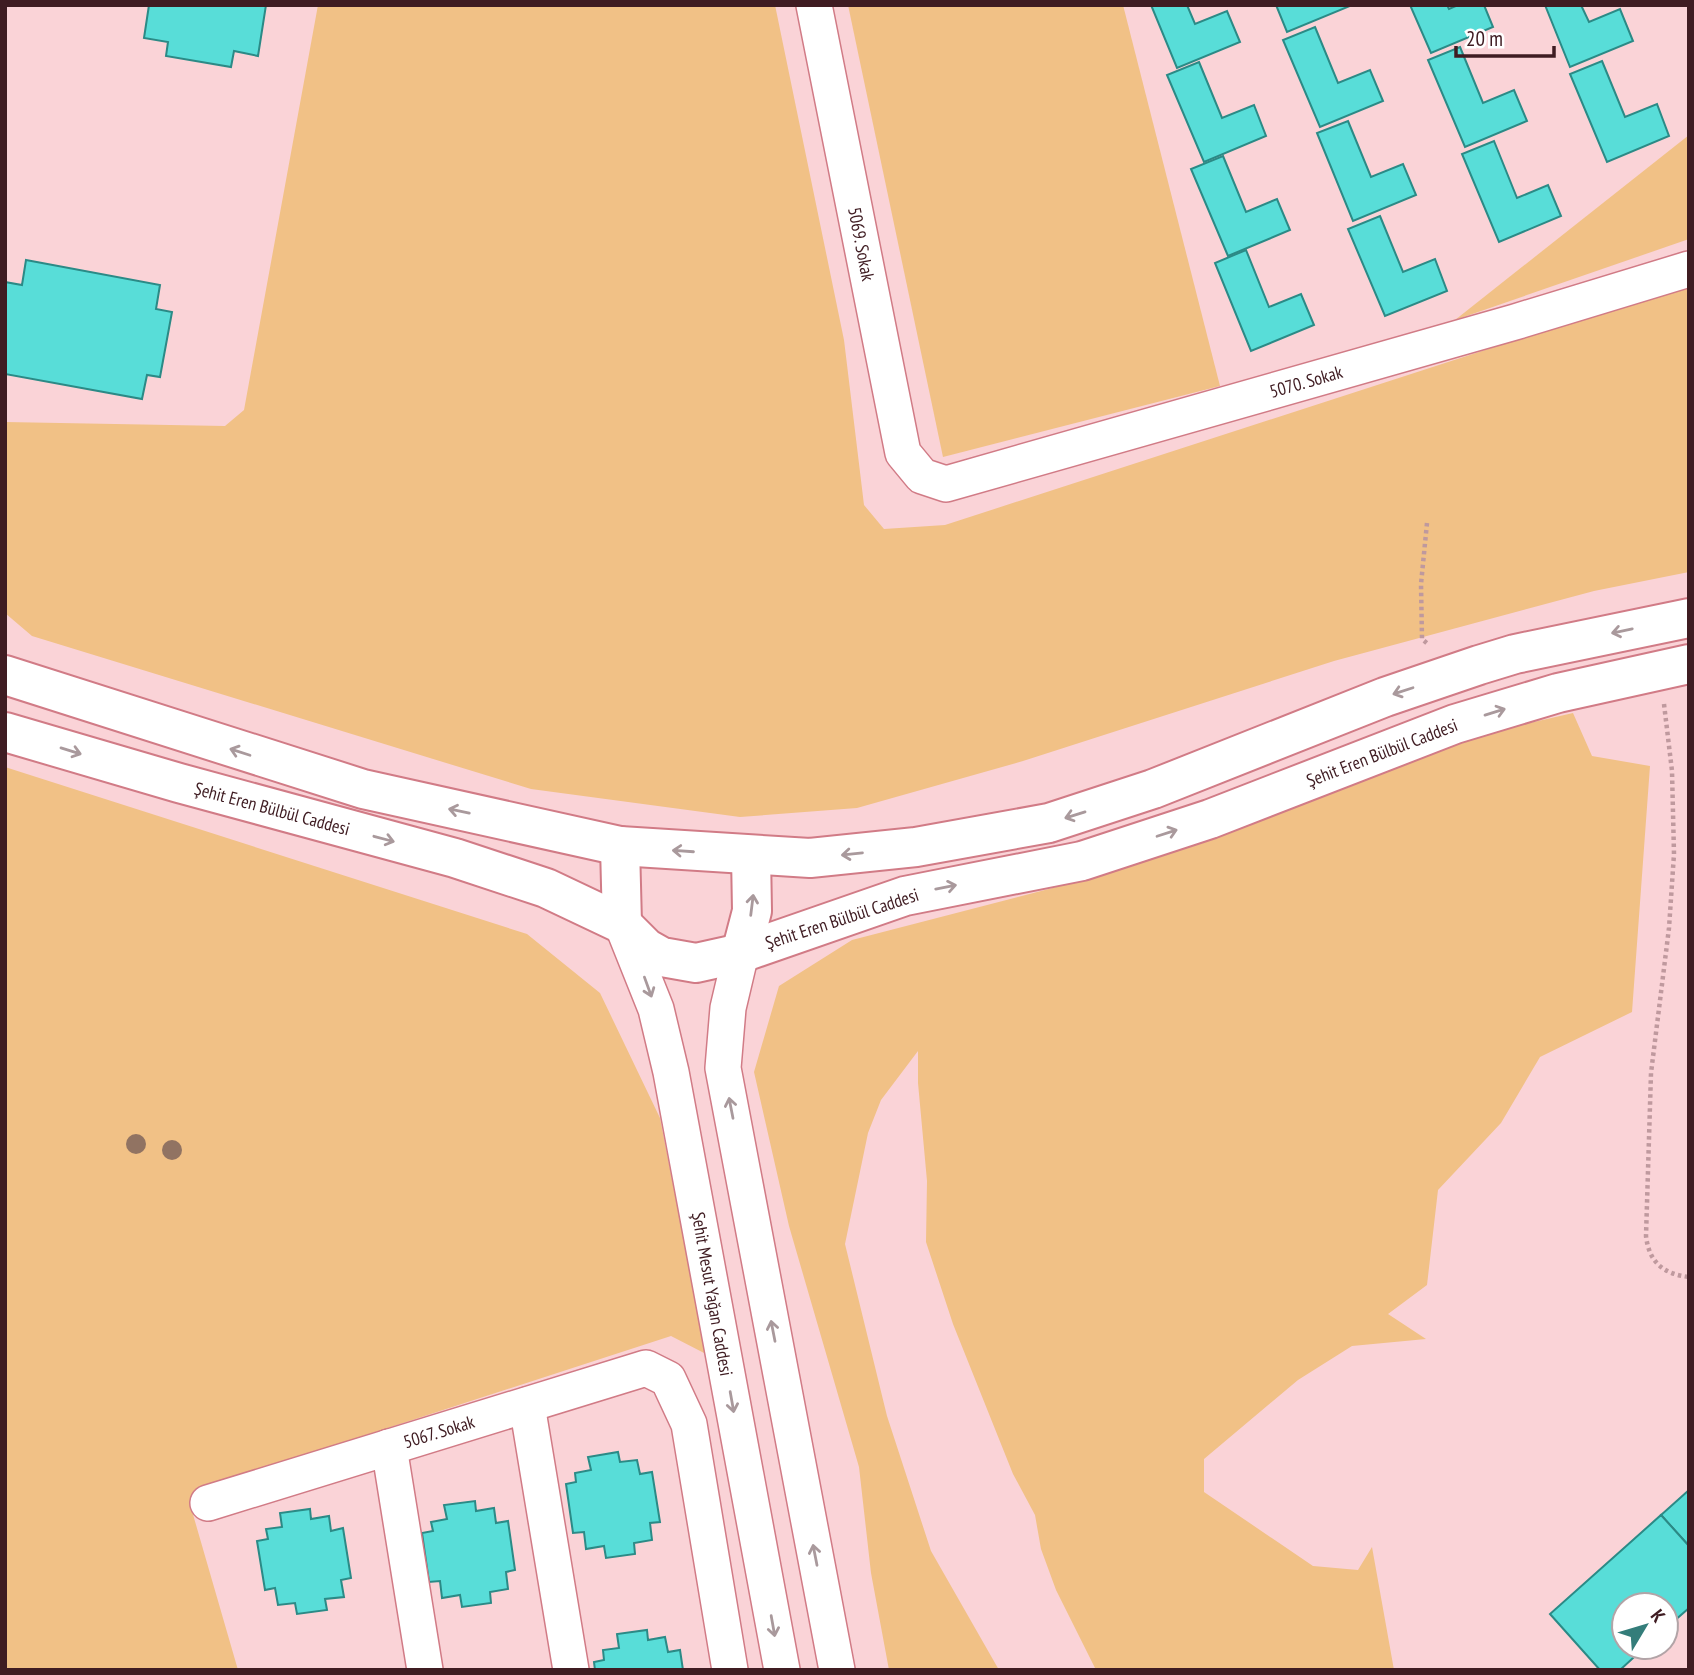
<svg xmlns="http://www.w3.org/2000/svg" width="1694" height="1675" viewBox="0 0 1694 1675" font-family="'PT Sans Narrow',sans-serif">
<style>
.green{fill:#f1c186}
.building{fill:#58ddd8;stroke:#2b8a86;stroke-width:2}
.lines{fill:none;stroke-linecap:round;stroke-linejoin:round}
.minor-casing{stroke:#d17b86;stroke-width:38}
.tertiary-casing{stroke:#d17b86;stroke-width:42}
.path{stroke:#bf999e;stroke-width:4.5;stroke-dasharray:3.5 3.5;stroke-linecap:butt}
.minor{stroke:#fff;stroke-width:35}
.tertiary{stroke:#fff;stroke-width:38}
.tree{fill:#917362}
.oneway{stroke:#a9999c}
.labels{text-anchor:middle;stroke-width:6;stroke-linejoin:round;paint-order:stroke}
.street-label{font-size:18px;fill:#3f1c22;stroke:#fff}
</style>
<rect width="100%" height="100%" fill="#fad3d7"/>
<g class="green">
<polygon points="318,5 775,5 844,340 864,505 884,529 945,525 1689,284 1689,572 1594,591 1334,661 1023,761 857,808 740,817 531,789 32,636 5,613 5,422 225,426 244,410"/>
<polygon points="848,5 1123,5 1220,386 943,457"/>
<polygon points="1689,135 1689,239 1455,320"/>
<polygon points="1573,713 1592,756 1650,766 1632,1012 1540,1057 1501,1123 1438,1190 1427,1285 1388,1314 1426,1339 1352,1346 1298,1380 1204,1459 1204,1492 1313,1566 1358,1570 1372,1547 1394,1670 1096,1670 1056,1590 1041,1549 1035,1515 1013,1474 953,1324 926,1242 927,1181 918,1083 918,1051 881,1100 868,1133 845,1244 887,1416 931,1551 999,1670 889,1670 871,1573 859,1467 789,1226 754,1072 779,986 852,940 1095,877 1446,742"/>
<polygon points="5,767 527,934 600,993 660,1118 706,1354 671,1336 206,1487 192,1511 238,1670 5,1670"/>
</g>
<g class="building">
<polygon points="149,5 266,5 258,56 234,51 231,67 166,56 168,42 144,38"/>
<polygon points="1151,5 1187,5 1195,24 1227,11 1240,42 1177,68"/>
<polygon points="1276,5 1349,5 1350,6 1287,32"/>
<polygon points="1410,5 1447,5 1449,9 1458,5 1484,5 1493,27 1431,53"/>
<polygon points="1545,5 1581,5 1589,22 1620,9 1633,41 1570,67"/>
<polygon points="1315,27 1338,83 1370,70 1383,101 1320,127 1283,40"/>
<polygon points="1460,47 1483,103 1514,90 1527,121 1465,147 1428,60"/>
<polygon points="1602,61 1625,117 1657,104 1669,136 1607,162 1570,74"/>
<polygon points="1199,62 1222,118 1254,105 1266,136 1204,162 1167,75"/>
<polygon points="1348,121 1371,177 1403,164 1416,195 1353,221 1317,133"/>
<polygon points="1494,141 1517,198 1548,185 1561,216 1499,242 1462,154"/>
<polygon points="1223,156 1246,212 1277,199 1290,230 1228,256 1191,169"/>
<polygon points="1380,216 1403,272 1435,259 1447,291 1385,316 1348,229"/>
<polygon points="1246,250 1269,307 1301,294 1314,325 1251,351 1215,263"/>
<polygon points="26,260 160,285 156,309 172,312 160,377 147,375 142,399 5,374 5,282 22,285"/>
<polygon points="618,1452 620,1462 637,1460 640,1474 652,1472 660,1522 650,1523 652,1540 634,1543 635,1554 606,1558 604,1546 586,1549 584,1532 573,1533 566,1484 576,1482 575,1473 591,1470 588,1457"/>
<polygon points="1689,1490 1689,1546 1661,1515"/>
<polygon points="475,1501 476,1511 494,1508 496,1523 508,1521 515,1570 506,1572 508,1589 490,1592 491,1603 462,1607 460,1595 442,1598 440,1581 429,1582 422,1533 433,1531 431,1522 447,1519 444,1505"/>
<polygon points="310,1509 311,1519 329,1516 331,1531 343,1528 351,1578 341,1580 344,1597 325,1599 327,1610 297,1614 295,1603 278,1605 275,1588 265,1590 257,1541 268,1539 266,1529 282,1527 280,1513"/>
<polygon points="1661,1515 1689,1546 1689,1608 1666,1628 1666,1605 1624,1605 1624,1647 1645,1647 1620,1670 1600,1670 1550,1614"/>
<polygon points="647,1630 648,1640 665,1637 668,1652 680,1650 683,1670 595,1670 594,1662 604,1660 603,1650 619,1648 617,1634"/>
</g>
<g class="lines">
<g class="minor-casing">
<g id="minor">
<polyline points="814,5 903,453 922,476 946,484 1515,322 1689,269"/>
<polyline points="622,924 656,1009 671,1072 782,1670"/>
<polyline points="741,953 728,1008 723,1068 837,1670"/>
<polyline points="527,1405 571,1670"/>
<polyline points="389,1447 425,1670"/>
<polyline points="208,1503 646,1368 668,1379 689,1424 730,1670"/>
</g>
</g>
<g class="tertiary-casing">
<g id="tertiary">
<polyline points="5,675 363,789 620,846 810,858 916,847 1049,823 1153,789 1385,697 1479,665 1515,654 1689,618"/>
<polyline points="5,732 179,783 455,858 546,888 622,924 646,948 662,957 696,963 741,953 905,896 1082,861 1210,819 1455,724 1558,693 1689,664"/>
<polyline points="620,846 622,924"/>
<polyline points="741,953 752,911 751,855"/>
</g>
</g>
<g class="path">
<polyline points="1427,523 1421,584 1422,639 1429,645"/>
<path d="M1664,704L1672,771L1674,854L1669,928L1651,1073L1646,1236C1649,1262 1663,1274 1689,1277"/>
</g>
<use href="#minor" class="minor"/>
<use href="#tertiary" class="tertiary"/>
</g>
<g class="tree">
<circle cx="136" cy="1144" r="10"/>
<circle cx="172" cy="1150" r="10"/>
</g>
<defs><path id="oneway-shaft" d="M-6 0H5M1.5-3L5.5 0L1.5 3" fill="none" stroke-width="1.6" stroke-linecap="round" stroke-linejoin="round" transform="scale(1.75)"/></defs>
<g class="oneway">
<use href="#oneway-shaft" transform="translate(1622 631) rotate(168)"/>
<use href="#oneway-shaft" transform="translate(1403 691) rotate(162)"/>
<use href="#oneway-shaft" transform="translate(1495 712) rotate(-17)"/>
<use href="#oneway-shaft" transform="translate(71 751) rotate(17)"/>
<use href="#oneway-shaft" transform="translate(240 752) rotate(-162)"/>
<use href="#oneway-shaft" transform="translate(459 811) rotate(-168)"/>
<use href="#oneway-shaft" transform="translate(1075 815) rotate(163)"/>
<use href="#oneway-shaft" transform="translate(1167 833) rotate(-18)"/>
<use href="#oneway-shaft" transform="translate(384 839) rotate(15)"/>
<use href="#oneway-shaft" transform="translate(683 851) rotate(-176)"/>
<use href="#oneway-shaft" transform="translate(852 854) rotate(174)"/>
<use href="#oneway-shaft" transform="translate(946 887) rotate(-11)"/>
<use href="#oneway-shaft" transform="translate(752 905) rotate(-83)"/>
<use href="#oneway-shaft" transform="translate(648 987) rotate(70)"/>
<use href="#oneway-shaft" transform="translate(731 1108) rotate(-101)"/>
<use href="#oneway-shaft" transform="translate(773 1331) rotate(-101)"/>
<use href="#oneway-shaft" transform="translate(732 1402) rotate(80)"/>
<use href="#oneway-shaft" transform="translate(815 1555) rotate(-101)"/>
<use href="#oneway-shaft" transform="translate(773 1626) rotate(80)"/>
</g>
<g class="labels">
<g class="street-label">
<text transform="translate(861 244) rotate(79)" y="6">5069. Sokak</text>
<text transform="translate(1306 382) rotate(-16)" y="6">5070. Sokak</text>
<text transform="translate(1382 753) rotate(-21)" y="6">Şehit Eren Bülbül Caddesi</text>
<text transform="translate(272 809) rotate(15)" y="6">Şehit Eren Bülbül Caddesi</text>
<text transform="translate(842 919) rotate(-18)" y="6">Şehit Eren Bülbül Caddesi</text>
<text transform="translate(712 1294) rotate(80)" y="6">Şehit Mesut Yağan Caddesi</text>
<text transform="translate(439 1432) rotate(-17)" y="6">5067. Sokak</text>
</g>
</g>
<rect width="1694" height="1675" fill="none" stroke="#3f1c22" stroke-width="14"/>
<g transform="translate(1645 1626) rotate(52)"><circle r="33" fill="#ffffff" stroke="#b2a4a7" stroke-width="2"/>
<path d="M0-5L12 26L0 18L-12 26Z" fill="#347d7a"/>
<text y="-10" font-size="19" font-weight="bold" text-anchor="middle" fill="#3f1c22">K</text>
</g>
<path d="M1456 46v10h98v-10" fill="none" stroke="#3f1c22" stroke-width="3.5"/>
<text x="1466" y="46" font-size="21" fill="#3f1c22" stroke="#ffffff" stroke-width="5" paint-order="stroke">20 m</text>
</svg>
